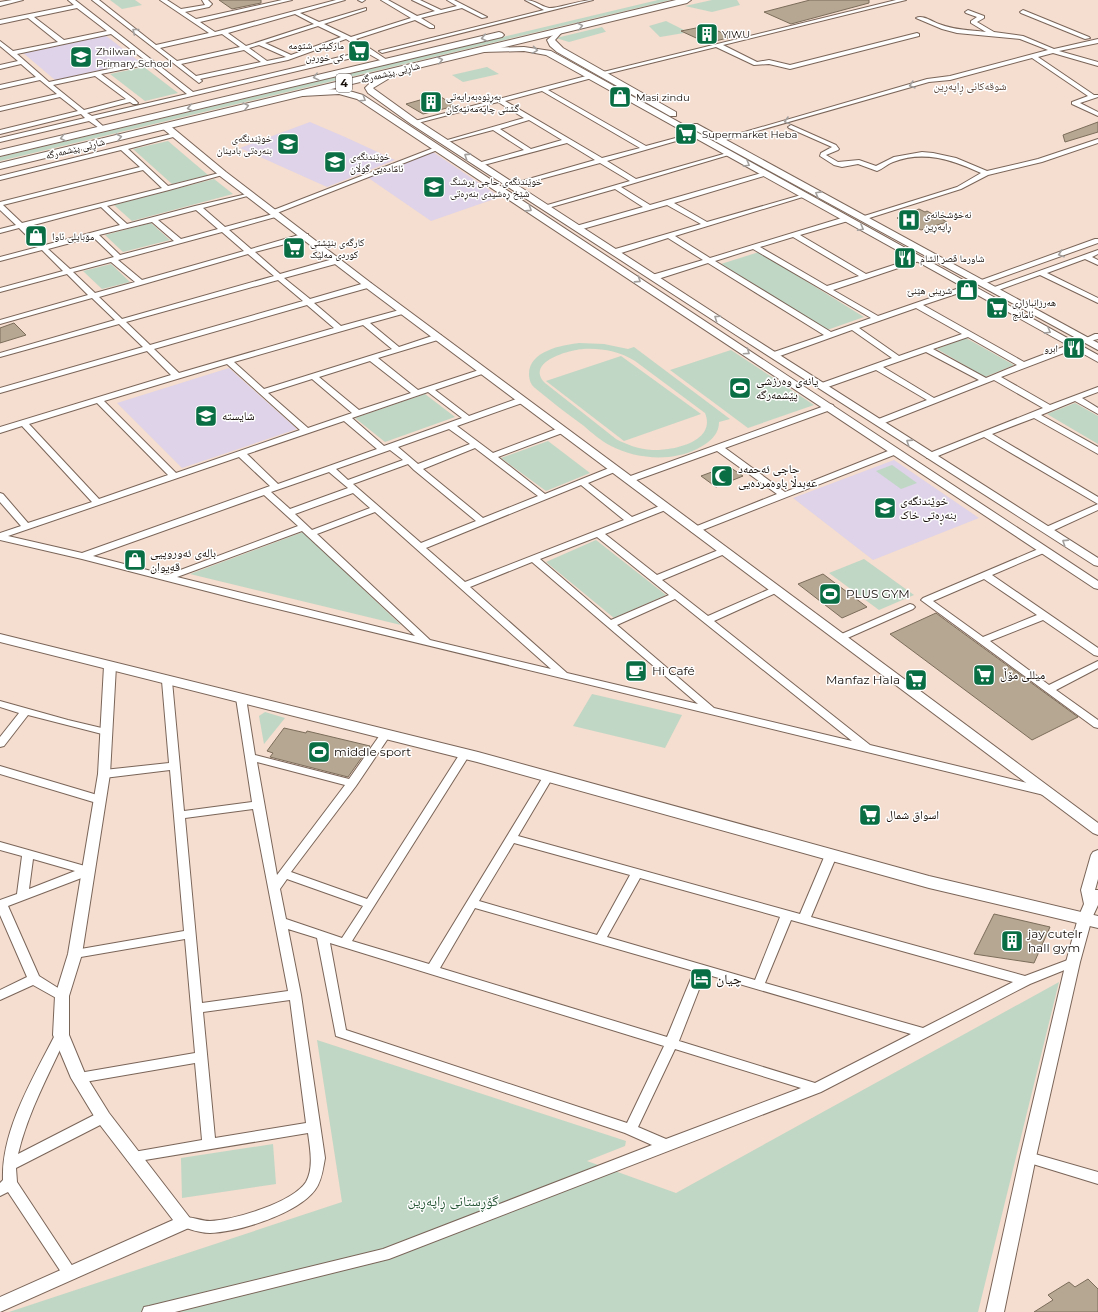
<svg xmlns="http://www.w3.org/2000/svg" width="1098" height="1312" viewBox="0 0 1098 1312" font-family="Montserrat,'Noto Naskh Arabic',sans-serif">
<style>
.education{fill:#ded3e8}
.green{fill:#c0d7c5;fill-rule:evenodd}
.building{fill:#b6a793;stroke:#7b6d5a}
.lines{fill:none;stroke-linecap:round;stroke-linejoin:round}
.minor-casing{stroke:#7a6559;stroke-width:2}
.tertiary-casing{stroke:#7a6559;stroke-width:2}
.secondary-casing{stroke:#7a6559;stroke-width:2}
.trunk-casing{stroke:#7a6559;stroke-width:2}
.minor{fill:#fff;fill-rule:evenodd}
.tertiary{fill:#fff;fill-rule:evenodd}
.secondary{fill:#fff;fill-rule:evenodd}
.trunk{fill:#fff;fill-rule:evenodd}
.oneway{stroke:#a29f9d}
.labels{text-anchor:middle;stroke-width:3;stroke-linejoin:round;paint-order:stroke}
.far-poi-label{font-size:10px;fill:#160e09;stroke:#fff;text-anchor:start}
.far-street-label{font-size:10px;fill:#160e09;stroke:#fff}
.shield{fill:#fff;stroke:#5c5653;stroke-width:1}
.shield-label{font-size:11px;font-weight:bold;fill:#160e09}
.far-neighbourhood-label{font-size:11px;fill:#5a463b;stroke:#fff}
.poi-label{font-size:12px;fill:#160e09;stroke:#fff;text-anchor:start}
.near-poi-label{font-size:14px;fill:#160e09;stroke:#fff;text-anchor:start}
.near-park-label{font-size:14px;fill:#235333;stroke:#fff}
</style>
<rect width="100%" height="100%" fill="#f5ddcf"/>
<g class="education">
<polygon points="105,35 140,62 55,80 22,52"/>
<polygon points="310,122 345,137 395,160 327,187 240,148"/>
<polygon points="433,152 500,197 431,221 367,177"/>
<polygon points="229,368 297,429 182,468 117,403"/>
<polygon points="894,460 979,518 873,560 793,498"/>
</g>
<g class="green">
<polygon points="110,0 135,0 142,5 122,9"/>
<polygon points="658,0 671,0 0,161 0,157"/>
<polygon points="712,0 737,0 740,5 712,12 685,6"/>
<polygon points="666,21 684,30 680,31 684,33 660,37 649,26"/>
<polygon points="602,27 606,32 605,32 569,42 556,38"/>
<polygon points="144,67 178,93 145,101 110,74"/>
<polygon points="487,67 499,74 463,82 452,75"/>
<polygon points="168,141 208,175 172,184 133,149"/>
<polygon points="214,179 233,194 132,221 114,205"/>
<polygon points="151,223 170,240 123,252 105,235"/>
<polygon points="759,252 864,317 827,330 721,264"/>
<polygon points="111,264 130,282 102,289 83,271"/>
<polygon points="966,338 1014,365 985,377 937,349"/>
<path d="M579,343L604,344L628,349L634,347L730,419L719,422C719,436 708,443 697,449C671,462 636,459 611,446C601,441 592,433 584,426C567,414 551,401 535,388C531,385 529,380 529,374C529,351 562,345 579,343ZM583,349C601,348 619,351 635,361L705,413C717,442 672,451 652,450C639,449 627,445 616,439L545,383C525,362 569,350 583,349Z"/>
<polygon points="731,350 814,405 748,428 670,370"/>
<polygon points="621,356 701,414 624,441 546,381"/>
<polygon points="425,394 455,417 385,442 355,418"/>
<polygon points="1075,403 1098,416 1098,444 1047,414"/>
<polygon points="548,441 590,473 546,491 501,458"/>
<polygon points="892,465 917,483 901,489 876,471"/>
<polygon points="303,532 401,625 190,574"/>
<polygon points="596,540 666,595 614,618 546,562"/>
<polygon points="864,559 914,595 879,610 829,573"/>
<polygon points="592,694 682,715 665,748 573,726"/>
<polygon points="265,712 285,718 264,744 259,716"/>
<polygon points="1059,982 978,1312 9,1312 342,1202 317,1040 626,1141 625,1146 587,1161 676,1193"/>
<polygon points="273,1144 276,1184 182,1198 181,1158"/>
</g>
<g class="building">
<polygon points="219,0 261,0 261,3 232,9"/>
<polygon points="810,0 869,0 869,3 791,24 764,12"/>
<polygon points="706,26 732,37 707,43 681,31"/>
<polygon points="432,94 438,95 455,106 423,114 406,104 427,98"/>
<polygon points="1098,122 1098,132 1065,142 1063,135"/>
<polygon points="919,209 925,212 927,211 947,222 921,230 897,218"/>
<polygon points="14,323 26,335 0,343 0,328"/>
<polygon points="728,466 743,476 716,487 701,476"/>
<polygon points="823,574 867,607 842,618 798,584"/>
<polygon points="936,613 948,622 1078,717 1032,740 890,634"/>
<polygon points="284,728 306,733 307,731 370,746 348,777 270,757 273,753 267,751"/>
<polygon points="994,914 1050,927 1034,963 974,954"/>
<polygon points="1088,1279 1098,1289 1098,1312 1034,1312 1053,1300 1048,1295 1069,1282 1075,1287"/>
</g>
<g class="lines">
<g class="minor-casing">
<g id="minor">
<polygon points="12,0 23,0 0,6 0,2"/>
<path d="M68,0H75L193,92L365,51L346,39L288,60L200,79L202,81L199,83L92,0H99L156,45L209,33L160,0H167L181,9L205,5L202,0H208L212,4L209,7L185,12L196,19L282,0H292L200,22L215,32L336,0H345L300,13L319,22L366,8V10L324,24L351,37L411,18L381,0H388L417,16L435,11L412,0H420L441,10L457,6L447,0H454L487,17L482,18L462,8L421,18L434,26V28H430L415,20L356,39L387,60V62H383L369,54L95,119L105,128L102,130L89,121L0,142V138L85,118L81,114L0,134V130L78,111L60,97L0,111V107L57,94L40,80L0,89V85L36,77L21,64L0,69V65L18,61L0,46V41L13,51L58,42L28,18L0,24V20L74,5ZM77,8L107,31L64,40L34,17ZM295,14L314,24L246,46L228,33ZM318,26L341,37L291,55L265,43ZM111,34L146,61L49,82L17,54ZM222,34L240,47L177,61L160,48ZM259,45L286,57L267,61L249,48ZM244,50L261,62L196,76L181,64ZM150,64L187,94L92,116L87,113L130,102L133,104H137L138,103L134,99L101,74ZM95,76L126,99L84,110L53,85Z"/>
<polygon points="358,0 365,0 362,2"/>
<path d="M525,0C535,0 540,6 549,8C556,9 581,0 593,0L382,53L379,51L544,10Z"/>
<polygon points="896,0 906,0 723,45 757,62 769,60 790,65 917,33 919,34 919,36 790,69 769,64 754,65 716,47 602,75 599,73"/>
<path d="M968,10L984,16V18L977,22L994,32L1023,36L1054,49L1098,39V43L1059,51L1098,62V66L1053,53L1038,57L1094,95H1098V97L1080,103L1098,112V116L1072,104V102L1088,96L1032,58L950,80L929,82L722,141L717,140L927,79L950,76L1048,50L1020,39L957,33L942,29L916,18C922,14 933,22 939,24C954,30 970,30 986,32L971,23V21L977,17L966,13L965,12Z"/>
<polygon points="1023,10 1089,37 1090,38 1085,39 1021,13 1020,12"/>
<path d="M590,75L592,76V78L548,90L646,146L694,133L697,135L607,161L636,179L727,153L732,154L621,187L650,205L765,172L768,174L767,175L674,203L707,222L801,195L806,196L675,236L710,258L845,217L849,219L848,221L800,235L866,274L915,258H921L922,260L833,290L878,316L968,285H971V289L923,305L1024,362L1071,344H1077V348L1001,377L1050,405L1098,387V392L1082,398L1098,408V414L1075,401L1041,415L1098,447V454L1034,418L992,434L1098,497V504L984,437L933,458H927L926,456L927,454L1043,408L994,380L882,424H876L875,422L876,420L927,400L876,370L825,388H819V384L892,358L852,330L777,357H771V353L824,335L708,263L658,279H652V275L703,260L668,238L618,254H612V250L701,224L667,205L579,230L575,228L576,226L643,207L615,189L548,208H544V206L630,181L600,163L515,186H511V184L595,160L567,143L480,166L478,165V163L524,150L493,130L444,143V141L524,118L498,102L414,124L411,122ZM542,91L640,148L602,158L505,101ZM529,120L562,140L531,149L500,129ZM793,237L859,276L827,286L760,247ZM753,249L871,318L831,332L715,261ZM916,308L962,334L899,356L859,328ZM968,337L1017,365L986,378L933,349ZM926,352L979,380L934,398L883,367Z"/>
<path d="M791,125L836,145L839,149L838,150L826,155L838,162L859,160L876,166L894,157L922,152L933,153L956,158L987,171L1038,159L1098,139V143L1042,162L988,175L961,189L863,220L861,219V217L957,187L981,173C952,160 924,150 893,162C887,164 883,169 877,171L858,164L842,167L834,165L820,156L821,153L832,147L789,128L788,127Z"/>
<path d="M175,133L177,134V136L128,149L168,186L223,172L226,174L169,190L107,206L127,224L195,206L251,193V195L203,208L225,227L273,214L269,212L271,211L436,147H440V149L277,213L281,215L279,216L229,230L251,249L302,234H308V238L255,252L280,274L333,259H339V263L284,278L310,299L365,283H371V287L314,303L341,326L403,309L407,311L406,313L370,323L399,347L435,335H441V339L378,358L418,390L482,369L486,371L485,373L435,390L469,416L519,398H525L526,400L525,402L457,426L493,453L559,428H565L566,430L565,432L498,457L545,494L614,466L617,467L618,469L617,471L588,483L632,517L662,505H668L670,507L668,509L605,534L657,575L721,549H727L729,551L727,553L662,580L708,616L772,588H778L780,590L778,592L714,621L870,745L1044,787L1048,788L1049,791L1048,794L1044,795L249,602L82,559L0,540V533L21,526L0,502V493L3,494L28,523L92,502L22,426L0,433V427L171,375L147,351L0,393V388L143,347L119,324L0,357V353L115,320L92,298L0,324V320L88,295L67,274L0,292V288L63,271L42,250L0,261V257L38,247L19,228L0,233V229L16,225L0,210V202L140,167L121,150L0,180V176ZM143,170L162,188L22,223L3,205ZM101,207L120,225L45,245L26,227ZM196,210L218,229L181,239L158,220ZM152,222L174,241L120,255L99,235ZM222,232L244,251L142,280L118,260ZM93,237L114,257L70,269L48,249ZM248,254L274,276L122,319L99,297ZM111,262L135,282L95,293L73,272ZM278,280L303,301L150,345L126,322ZM307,305L334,328L179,373L154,349ZM363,325L392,349L264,389L234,362ZM370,361L411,393L359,410L319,377ZM227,364L300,430L176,473L104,401ZM312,379L352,413L308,428L268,393ZM428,392L462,418L384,446L352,418ZM97,403L168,475L99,499L29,424ZM344,421L377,449L278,484L247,454ZM449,429L470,444L418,464L398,447ZM475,448L538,496L483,518L423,469ZM390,450L403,460L348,480L336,469ZM239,457L270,486L82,553L8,536ZM408,464L414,470L476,521L421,543L353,484ZM329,472L348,488L290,509L271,492ZM581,485L624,520L465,582L426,548ZM353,493L370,508L312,530L295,514ZM264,495L298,526L167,575L93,556ZM375,512L551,669L430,640L317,534ZM302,531L415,636L177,577ZM597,537L669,595L611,620L540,559ZM532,562L698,704L567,673L470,587ZM675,599L852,741L714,708L617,625Z"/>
<polygon points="1095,239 1098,239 1098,243 983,284 980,284 976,282"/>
<polygon points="1098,250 1098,254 1092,257 1098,260 1098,265 1085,259 1047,273 1098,298 1098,303 1040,275 996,291 993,291 989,289"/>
<polygon points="1095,334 1098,334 1098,339 1086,342 1082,340"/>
<polygon points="830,404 833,405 834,407 833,409 725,448 785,492 893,449 896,448 900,451 899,453 695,533 692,532 690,530 692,528 777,494 717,451 631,482 628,483 624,480 625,478"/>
<polygon points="1098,504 1098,510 1050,532 1044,532 1042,530 1044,528"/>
<path d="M1043,547L1046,548L1048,550L1046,552L992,575L1098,648V656L1094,655L1043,620L990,641L1049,685L1098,661V668L1056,690L1098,720V728L1094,727L921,600L923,598ZM984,579L1037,615L983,637L933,601Z"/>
<polygon points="910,604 913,605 915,607 913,609 843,640 840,641 835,638 837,636"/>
<path d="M167,678L172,681L184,811L252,802L236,698L237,696L241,695L246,698L255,755L349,779L382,732H390L391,734L356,786L291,872L367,899L461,752H469L470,754L352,941L429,964L543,777L544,774H552L553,777L518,836L800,914L825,855L827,852H835L837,855L811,917L1025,976L1073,958L1077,959L1079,962L1077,965L1030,984L821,1092L389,1259L175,1312H142L144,1307L149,1306L383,1249L652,1145L625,1133L336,1036L317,938L288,929L301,995L325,1158C323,1168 322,1181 315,1190C297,1214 239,1232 210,1233C200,1233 189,1229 180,1226L178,1222L180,1218C190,1215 200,1221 210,1221C234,1220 292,1203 306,1182C314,1168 310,1148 308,1133L133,1162L128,1161L126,1157L128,1153L202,1140L195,1063L79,1083L74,1082L73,1078L74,1074L79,1073L195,1053L185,939L75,958L71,957L69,954L71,951L75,950L184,931L170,770L104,778L100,777L99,774L100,771L104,770L169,763L162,681ZM257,762L345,785L277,875ZM253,809L288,991L202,1003L185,818ZM514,843L630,875L597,935L479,901ZM640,878L780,917L755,980L607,937ZM287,879L363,906L342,938L286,919L280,889ZM475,908L694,971L667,1037L440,968ZM791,920L1013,982L923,1028L765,983ZM330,943L664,1046L627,1123L346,1030ZM705,974L911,1034L815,1083L679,1041ZM290,1000L306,1123L215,1138L203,1012ZM675,1049L801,1088L666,1139L638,1127Z"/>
<polygon points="0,701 68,720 110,730 111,732 106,735 28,715 4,746 0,747 0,737 19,713 0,707"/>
<polygon points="0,766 104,797 105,800 104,803 100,804 0,774"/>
<path d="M0,842L92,868L94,871L92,874L8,906L39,976L66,993L68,996L66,999L62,1001L58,999L33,985L0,1000V990L27,977L0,915V900L17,894L22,856L0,850ZM33,859L75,871L29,889Z"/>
<path d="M61,1030L65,1032L67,1035C49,1074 28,1112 18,1154L98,1113L103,1112L108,1113L110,1117L108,1121L16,1168L17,1182L75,1270L77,1274L75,1278L70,1280L65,1278L8,1192L0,1196V1183L3,1180C1,1131 33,1078 55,1035L57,1032Z"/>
<polygon points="1028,1152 1098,1172 1098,1184 1023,1161 1021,1157 1023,1153"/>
</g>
</g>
<g class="tertiary-casing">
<g id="tertiary">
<polygon points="559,30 562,32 555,40 563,48 676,112 676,116 670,116 557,52 550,46 547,40"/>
<polygon points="524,47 551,51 1098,355 1098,362 546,55 524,51 482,52 478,50 482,48"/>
<path d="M396,68H399L403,70L373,88L374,89L417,120L742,331L1098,558V566L1094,565L736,335L411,124L368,93L365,88C373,79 386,74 396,68Z"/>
<polygon points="324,89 346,90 363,95 1098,581 1098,589 1094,588 357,99 339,94 302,96 298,94 302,92"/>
<polygon points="162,124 168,124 226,172 371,283 1098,823 1098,835 1093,833 365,287 220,176 162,128"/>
<polygon points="691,124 697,124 1098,343 1098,350 691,128"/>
<polygon points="110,662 114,663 116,666 110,774 82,954 69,996 69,1035 86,1076 109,1113 193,1222 191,1227 0,1312 0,1297 173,1220 97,1121 71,1078 53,1035 55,996 68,954 98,774 104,666 106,663"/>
<polygon points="1098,850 1098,879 1095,890 1098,890 1098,905 1092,918 1080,962 1036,1157 1004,1312 986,1312 1020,1157 1066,962 1078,918 1084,904 1081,890 1091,855 1093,852"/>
</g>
</g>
<g class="secondary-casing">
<polygon id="secondary" points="0,634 478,752 929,876 1098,916 1098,928 929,888 477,762 0,642"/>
</g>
<g class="trunk-casing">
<g id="trunk">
<polygon points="676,0 691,0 687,3 0,169 0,163"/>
<polygon points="499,32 502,33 504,35 502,37 0,156 0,150"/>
</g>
</g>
<use href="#minor" class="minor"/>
<use href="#tertiary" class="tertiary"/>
<use href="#secondary" class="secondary"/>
<use href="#trunk" class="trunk"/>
</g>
<defs><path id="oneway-chevron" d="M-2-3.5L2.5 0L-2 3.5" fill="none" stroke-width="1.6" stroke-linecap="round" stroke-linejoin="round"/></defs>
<g class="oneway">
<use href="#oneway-chevron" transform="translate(580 26) rotate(-14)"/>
<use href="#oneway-chevron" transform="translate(135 31) rotate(-142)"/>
<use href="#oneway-chevron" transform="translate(484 38) rotate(167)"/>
<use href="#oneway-chevron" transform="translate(535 50) rotate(8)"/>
<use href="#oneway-chevron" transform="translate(440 60) rotate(-14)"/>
<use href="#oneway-chevron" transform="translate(316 77) rotate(166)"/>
<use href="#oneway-chevron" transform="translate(912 85) rotate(164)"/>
<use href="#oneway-chevron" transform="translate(363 99) rotate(32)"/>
<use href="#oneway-chevron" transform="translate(246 106) rotate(-14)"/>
<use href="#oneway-chevron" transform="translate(190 108) rotate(167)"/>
<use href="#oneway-chevron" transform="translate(787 121) rotate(165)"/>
<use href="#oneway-chevron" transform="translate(119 137) rotate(-14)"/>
<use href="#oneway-chevron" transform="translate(63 138) rotate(166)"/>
<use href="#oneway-chevron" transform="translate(467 156) rotate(-147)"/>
<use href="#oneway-chevron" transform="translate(747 164) rotate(30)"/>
<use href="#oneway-chevron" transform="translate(818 194) rotate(-151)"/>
<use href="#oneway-chevron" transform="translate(529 209) rotate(33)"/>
<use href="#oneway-chevron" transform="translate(861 228) rotate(29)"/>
<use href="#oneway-chevron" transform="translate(1061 254) rotate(161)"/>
<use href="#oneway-chevron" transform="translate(638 280) rotate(33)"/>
<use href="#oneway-chevron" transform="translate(717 318) rotate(-146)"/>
<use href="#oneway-chevron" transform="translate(1048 331) rotate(29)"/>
<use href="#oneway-chevron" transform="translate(747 352) rotate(34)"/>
<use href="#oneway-chevron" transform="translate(909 442) rotate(-147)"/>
<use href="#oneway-chevron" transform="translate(1065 542) rotate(-147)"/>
</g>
<defs>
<g id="building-square" transform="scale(1.15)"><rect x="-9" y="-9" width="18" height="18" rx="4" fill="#0a6e44" stroke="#fff"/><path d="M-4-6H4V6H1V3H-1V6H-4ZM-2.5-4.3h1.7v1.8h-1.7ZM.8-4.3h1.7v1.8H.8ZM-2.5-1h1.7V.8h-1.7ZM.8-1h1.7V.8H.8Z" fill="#fff"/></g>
<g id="supermarket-square" transform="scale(1.15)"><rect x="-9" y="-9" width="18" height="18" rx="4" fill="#0a6e44" stroke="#fff"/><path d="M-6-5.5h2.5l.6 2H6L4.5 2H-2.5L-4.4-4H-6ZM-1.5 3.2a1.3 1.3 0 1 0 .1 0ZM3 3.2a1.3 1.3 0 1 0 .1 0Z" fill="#fff"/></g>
<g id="school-square" transform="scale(1.15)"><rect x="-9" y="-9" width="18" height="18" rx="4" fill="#0a6e44" stroke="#fff"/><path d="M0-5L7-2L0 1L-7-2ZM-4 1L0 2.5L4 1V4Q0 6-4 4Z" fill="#fff"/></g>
<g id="shop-square" transform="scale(1.15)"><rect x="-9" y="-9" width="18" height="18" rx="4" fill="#0a6e44" stroke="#fff"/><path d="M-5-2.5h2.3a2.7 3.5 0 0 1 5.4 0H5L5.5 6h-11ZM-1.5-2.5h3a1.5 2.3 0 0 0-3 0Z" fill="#fff"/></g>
<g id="hospital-square" transform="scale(1.15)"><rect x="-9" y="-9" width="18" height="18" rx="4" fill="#0a6e44" stroke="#fff"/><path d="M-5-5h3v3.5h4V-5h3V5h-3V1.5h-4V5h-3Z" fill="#fff"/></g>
<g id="restaurant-square" transform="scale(1.15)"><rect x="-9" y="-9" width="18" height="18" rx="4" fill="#0a6e44" stroke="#fff"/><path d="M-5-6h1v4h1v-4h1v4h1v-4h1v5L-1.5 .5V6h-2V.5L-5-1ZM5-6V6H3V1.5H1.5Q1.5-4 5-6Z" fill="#fff"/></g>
<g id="stadium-square" transform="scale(1.15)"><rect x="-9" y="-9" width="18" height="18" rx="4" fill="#0a6e44" stroke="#fff"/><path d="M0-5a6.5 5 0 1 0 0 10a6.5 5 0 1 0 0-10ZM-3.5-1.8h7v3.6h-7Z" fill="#fff"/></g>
<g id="mosque-square" transform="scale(1.15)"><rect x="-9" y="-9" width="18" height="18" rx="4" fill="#0a6e44" stroke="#fff"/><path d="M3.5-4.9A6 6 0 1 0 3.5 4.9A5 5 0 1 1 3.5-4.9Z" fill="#fff"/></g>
<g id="cafe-square" transform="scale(1.15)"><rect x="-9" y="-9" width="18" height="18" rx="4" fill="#0a6e44" stroke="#fff"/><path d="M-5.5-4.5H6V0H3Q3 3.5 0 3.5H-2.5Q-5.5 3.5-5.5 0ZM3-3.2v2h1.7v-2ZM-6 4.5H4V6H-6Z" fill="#fff"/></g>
<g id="hotel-square" transform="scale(1.15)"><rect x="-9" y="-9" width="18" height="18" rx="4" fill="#0a6e44" stroke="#fff"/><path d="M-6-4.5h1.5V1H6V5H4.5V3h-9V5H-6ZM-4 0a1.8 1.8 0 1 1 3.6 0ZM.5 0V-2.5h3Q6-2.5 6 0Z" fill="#fff"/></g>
</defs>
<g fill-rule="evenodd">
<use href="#building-square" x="707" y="34"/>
<use href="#supermarket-square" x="359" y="51"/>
<use href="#school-square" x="81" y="57"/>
<use href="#shop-square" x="620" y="97"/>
<use href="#building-square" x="431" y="102"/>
<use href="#supermarket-square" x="686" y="134"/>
<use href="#school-square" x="288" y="144"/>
<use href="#school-square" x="335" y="162"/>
<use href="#school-square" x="434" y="187"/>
<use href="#hospital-square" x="909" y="220"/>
<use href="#shop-square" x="36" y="236"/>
<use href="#supermarket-square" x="294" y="248"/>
<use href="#restaurant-square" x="905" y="258"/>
<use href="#shop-square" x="967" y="290"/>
<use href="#supermarket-square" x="997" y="308"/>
<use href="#restaurant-square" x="1074" y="348"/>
<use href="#stadium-square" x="740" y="388"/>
<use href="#school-square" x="206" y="416"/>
<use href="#mosque-square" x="722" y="476"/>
<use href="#school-square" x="885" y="508"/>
<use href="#shop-square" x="135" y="560"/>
<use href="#stadium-square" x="830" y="594"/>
<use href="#cafe-square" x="636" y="671"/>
<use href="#supermarket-square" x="984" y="675"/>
<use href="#supermarket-square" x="916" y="680"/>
<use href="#stadium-square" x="319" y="752"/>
<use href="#supermarket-square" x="870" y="815"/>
<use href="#building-square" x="1012" y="941"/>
<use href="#hotel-square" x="701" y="979"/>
</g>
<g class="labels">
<g class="far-poi-label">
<text x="722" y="38">YIWU</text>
<text x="344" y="49" text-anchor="end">مارکیتی شتومه<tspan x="344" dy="12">کی خوردن</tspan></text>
<text x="96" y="55">Zhilwan<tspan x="96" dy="12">Primary School</tspan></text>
<text x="446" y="100">بەڕێوەبەرایەتی<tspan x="446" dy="12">گشتی چاپەمەنیەکان</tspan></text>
<text x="636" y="101">Masi zindu</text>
<text x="702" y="138">Supermarket Heba</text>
<text x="272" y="142" text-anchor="end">خوێندنگەی<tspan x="272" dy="12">بنەرەتی بادینان</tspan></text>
<text x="350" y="160">خوێندنگەی<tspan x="350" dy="12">ئامادەیی گوڵان</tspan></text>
<text x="450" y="185">خوێندنگەی حاجی پرشنگ<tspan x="450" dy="12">شێخ ڕەشیدی بنەڕەتی</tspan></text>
<text x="924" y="218">نەخۆشخانەی<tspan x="924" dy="12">ڕاپەڕین</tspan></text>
<text x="52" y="240">مۆبایلی ئاوا</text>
<text x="310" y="246">کارگەی بنێشتی<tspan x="310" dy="12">کوردی مەلیک</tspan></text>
<text x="920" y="262">شاورما قصر الشام</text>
<text x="952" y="294" text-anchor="end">شرینی هێنێ</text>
<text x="1012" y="306">هەرزانبازاڕی<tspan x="1012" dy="12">ئامانج</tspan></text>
<text x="1058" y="352" text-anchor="end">ابرو</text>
</g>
<g class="far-street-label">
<text transform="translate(390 72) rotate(-14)" y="4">شاڕێی پێشمەرگە</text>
<text transform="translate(75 148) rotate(-14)" y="4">شاڕێی پێشمەرگە</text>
</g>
<rect class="shield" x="336" y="74" width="16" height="18" rx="3"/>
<g class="shield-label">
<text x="344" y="87">4</text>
</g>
<g class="far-neighbourhood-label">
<text x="970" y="90">شوقەکانی ڕاپەڕین</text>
</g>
<g class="poi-label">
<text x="756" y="385">یانەی وەرزشی<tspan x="756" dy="14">پێشمەرگە</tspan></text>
<text x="222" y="420">شایستە</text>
<text x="738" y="473">حاجی ئەحمەد<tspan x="738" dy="14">عەبدڵا باوەمردەیی</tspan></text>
<text x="900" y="505">خوێندنگەی<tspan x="900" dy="14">بنەڕەتی خاک</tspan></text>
<text x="150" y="557">بالەی ئەوروپیی<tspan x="150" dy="14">قەیوان</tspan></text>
<text x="846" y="598">PLUS GYM</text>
<text x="652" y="675">Hi Café</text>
<text x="1000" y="679">میللی مۆڵ</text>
<text x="900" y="684" text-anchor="end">Manfaz Hala</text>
<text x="334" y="756">middle sport</text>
<text x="886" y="819">اسواق شمال</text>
<text x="1028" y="938">jay cutelr<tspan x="1028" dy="14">hall gym</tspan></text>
</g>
<g class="near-poi-label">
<text x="716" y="984">چيان</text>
</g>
<g class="near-park-label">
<text x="453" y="1206">گۆڕستانی ڕاپەڕین</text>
</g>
</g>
</svg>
